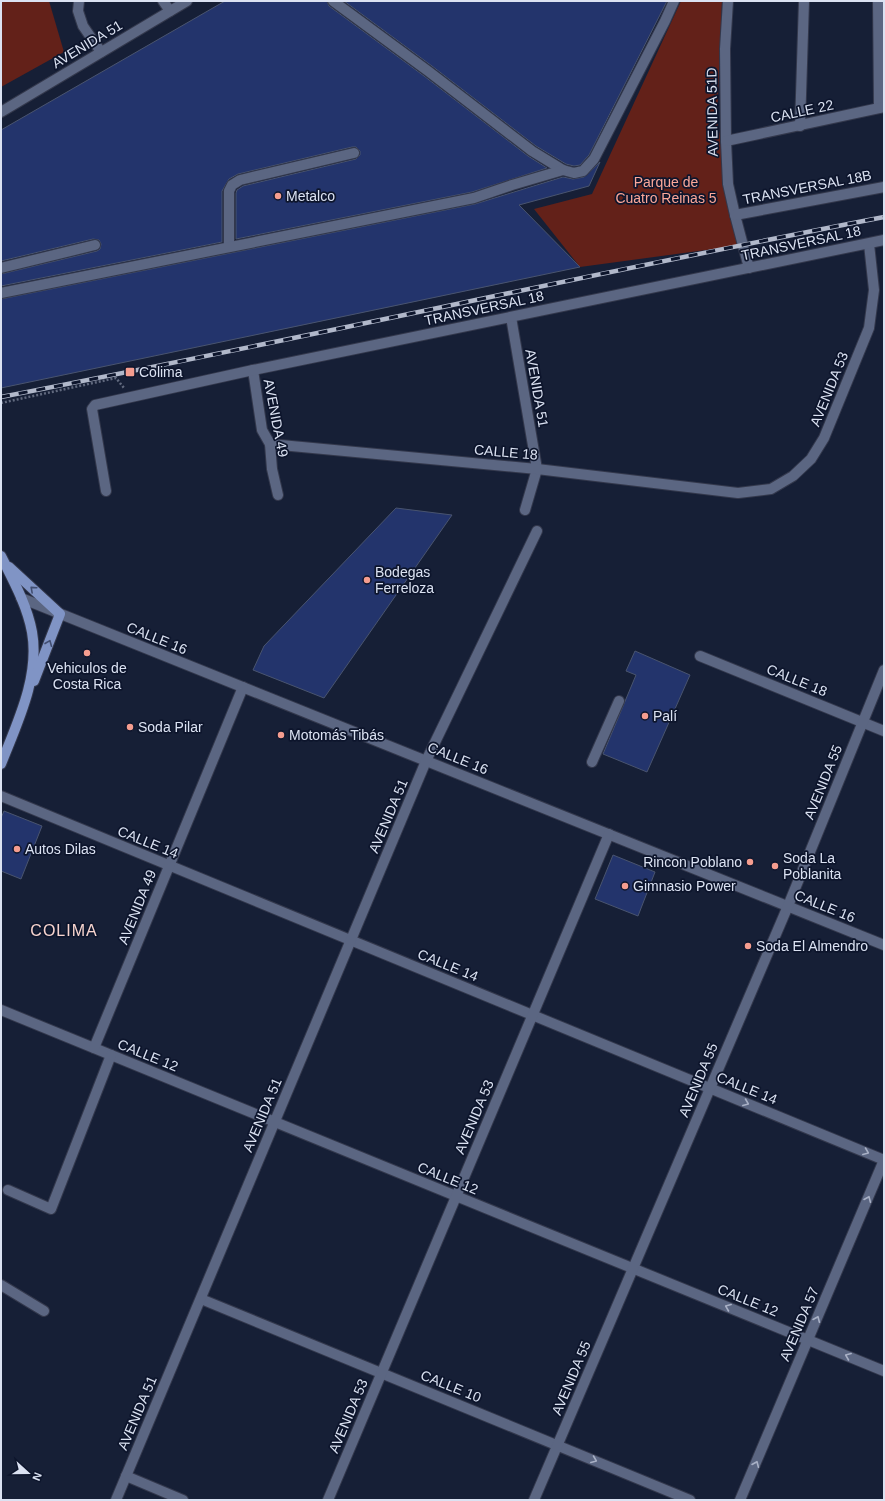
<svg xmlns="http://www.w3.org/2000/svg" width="885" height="1501" viewBox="0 0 885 1501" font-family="Helvetica,sans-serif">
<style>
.green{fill:#632119}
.building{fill:#23346c;stroke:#49546f}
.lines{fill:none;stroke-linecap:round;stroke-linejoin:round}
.minor-casing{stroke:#33384c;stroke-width:12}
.major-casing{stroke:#33384c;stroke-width:12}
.path{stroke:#61697e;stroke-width:2.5;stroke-dasharray:2 2;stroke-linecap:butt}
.minor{stroke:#5b6682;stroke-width:10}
.major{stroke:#8094c5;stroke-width:10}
.rail-casing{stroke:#b1b8ca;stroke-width:4.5}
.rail{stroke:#0d152c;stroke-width:3;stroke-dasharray:9;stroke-linecap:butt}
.oneway{stroke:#414e71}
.oneway2{stroke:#a8b0c5}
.poi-dot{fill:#f59d8f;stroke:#0d152c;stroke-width:1.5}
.labels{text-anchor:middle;stroke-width:3.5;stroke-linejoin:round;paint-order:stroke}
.street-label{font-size:14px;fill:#dbe2f2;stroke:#0d152c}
.park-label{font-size:14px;fill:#fca799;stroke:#0d152c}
.poi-label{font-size:14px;fill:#dbe2f2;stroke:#0d152c;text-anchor:start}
.quarter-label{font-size:16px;letter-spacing:1px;fill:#f8d5cf;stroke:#0d152c}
</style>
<rect width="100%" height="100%" fill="#161f36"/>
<g class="green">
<polygon points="1,1 49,1 64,52 1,87"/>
<polygon points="681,1 722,1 717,121 743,245 580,267 534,209 592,194"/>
</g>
<g class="building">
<polygon points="225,1 327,1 329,6 424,76 528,156 547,168 472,192 236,239 236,193 237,190 243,186 356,159 360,155 360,151 356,147 352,147 238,174 229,179 222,191 222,242 1,286 1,274 97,251 100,249 101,244 99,240 93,239 1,261 1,130"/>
<polygon points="344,1 667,1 589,155 580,165 574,166 566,164 536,146 432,66"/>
<polygon points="600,162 589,186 519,205 580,267 1,388 1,299 475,204 563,177 573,179 584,177"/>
<polygon points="396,508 452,515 324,698 253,670 264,646"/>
<polygon points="635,651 690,675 647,772 603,754 636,675 626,671"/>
<polygon points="4,811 42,826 21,879 1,871 1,818"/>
<polygon points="613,855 655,872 638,916 595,899"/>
</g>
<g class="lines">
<g class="minor-casing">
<g id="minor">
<polyline points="79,1 78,11 83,26 101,52"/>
<polyline points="163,1 170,11"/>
<polyline points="333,1 428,71 532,151 563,170 574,173 583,171 594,159 665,21 674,1"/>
<polyline points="728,1 725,49 726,141 728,184 735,215 749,268"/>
<polyline points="878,1 879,108"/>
<polyline points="1,112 187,1"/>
<polyline points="800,126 804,1"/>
<polyline points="726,141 884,107"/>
<polyline points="735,215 884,187"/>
<polyline points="229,247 229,191 232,185 240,180 354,153"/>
<polyline points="1,268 95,245"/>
<polyline points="1,293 474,198 512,185 563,170"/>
<polyline points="511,317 537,469 525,510"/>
<polyline points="253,370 262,430 270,444 272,469 278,495"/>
<polyline points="270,444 537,469 738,493 771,489 793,476 811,459 824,438 869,328 874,290 869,244"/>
<polyline points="106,491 92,409 95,405 253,370 884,240"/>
<polyline points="21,598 884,945"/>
<polyline points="700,656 884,731"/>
<polyline points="592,762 619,701"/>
<polyline points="1,796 884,1160"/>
<polyline points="1,1010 884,1371"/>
<polyline points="94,1048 243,687"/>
<polyline points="8,1190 51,1209 111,1055"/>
<polyline points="1,1285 44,1311"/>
<polyline points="201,1299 690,1500"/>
<polyline points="126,1476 183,1500"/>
<polyline points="116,1500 426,761 537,531"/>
<polyline points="328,1500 609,834"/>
<polyline points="534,1500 788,906 884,670"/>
<polyline points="740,1500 884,1160"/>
</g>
</g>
<g class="major-casing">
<g id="major">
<path d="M1,556C13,580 27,605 32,632C40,677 17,723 1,764"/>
<polyline points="9,567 60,614 34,681"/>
</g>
</g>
<polyline class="path" points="1,403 116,378 124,388"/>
<use href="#minor" class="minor"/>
<use href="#major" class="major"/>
<g class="rail-casing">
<path id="rail" d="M1,397C296,340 589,274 884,217"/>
</g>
<use href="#rail" class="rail"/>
</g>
<defs><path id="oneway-chevron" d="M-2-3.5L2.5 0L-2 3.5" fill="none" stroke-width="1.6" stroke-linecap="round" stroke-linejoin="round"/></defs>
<g class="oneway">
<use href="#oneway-chevron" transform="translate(33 589) rotate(-138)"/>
<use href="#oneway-chevron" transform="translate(49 643) rotate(-68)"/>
</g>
<g class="oneway2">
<use href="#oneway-chevron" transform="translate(746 1103) rotate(22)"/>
<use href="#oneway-chevron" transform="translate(866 1152) rotate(22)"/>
<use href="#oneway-chevron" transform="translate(868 1199) rotate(-67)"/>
<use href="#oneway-chevron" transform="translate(728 1307) rotate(-158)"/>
<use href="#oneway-chevron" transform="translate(817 1319) rotate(-67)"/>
<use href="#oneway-chevron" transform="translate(848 1356) rotate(-158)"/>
<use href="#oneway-chevron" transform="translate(594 1460) rotate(22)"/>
<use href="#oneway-chevron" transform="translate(756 1464) rotate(-67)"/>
</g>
<g class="poi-dot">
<circle cx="278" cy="196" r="4"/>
<rect x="125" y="367" width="10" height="10" rx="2"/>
<circle cx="367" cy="580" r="4"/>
<circle cx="87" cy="653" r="4"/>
<circle cx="645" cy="716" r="4"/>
<circle cx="130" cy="727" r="4"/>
<circle cx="281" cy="735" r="4"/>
<circle cx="17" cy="849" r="4"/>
<circle cx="750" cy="862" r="4"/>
<circle cx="775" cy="866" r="4"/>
<circle cx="625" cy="886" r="4"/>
<circle cx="748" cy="946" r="4"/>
</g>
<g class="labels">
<g class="street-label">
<text transform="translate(87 44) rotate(-31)" y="5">AVENIDA 51</text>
<text transform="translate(802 111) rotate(-12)" y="5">CALLE 22</text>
<text transform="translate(712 112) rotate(-91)" y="5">AVENIDA 51D</text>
<text transform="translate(807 187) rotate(-11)" y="5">TRANSVERSAL 18B</text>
<text transform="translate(801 243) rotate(-12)" y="5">TRANSVERSAL 18</text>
<text transform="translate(484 308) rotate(-12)" y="5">TRANSVERSAL 18</text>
<text transform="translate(537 388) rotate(80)" y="5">AVENIDA 51</text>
<text transform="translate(829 389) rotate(-68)" y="5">AVENIDA 53</text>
<text transform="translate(276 418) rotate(79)" y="5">AVENIDA 49</text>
<text transform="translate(506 452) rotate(5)" y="5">CALLE 18</text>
<text transform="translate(157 638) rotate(22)" y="5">CALLE 16</text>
<text transform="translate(797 680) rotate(22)" y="5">CALLE 18</text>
<text transform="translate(458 758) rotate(22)" y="5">CALLE 16</text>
<text transform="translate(823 782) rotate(-68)" y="5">AVENIDA 55</text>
<text transform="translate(388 816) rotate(-67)" y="5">AVENIDA 51</text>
<text transform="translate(148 842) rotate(22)" y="5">CALLE 14</text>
<text transform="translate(825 906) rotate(22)" y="5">CALLE 16</text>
<text transform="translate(137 907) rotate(-68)" y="5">AVENIDA 49</text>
<text transform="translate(448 965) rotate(22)" y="5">CALLE 14</text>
<text transform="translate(148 1055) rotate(22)" y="5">CALLE 12</text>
<text transform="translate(698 1080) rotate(-67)" y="5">AVENIDA 55</text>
<text transform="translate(747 1088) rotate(22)" y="5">CALLE 14</text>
<text transform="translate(262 1115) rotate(-67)" y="5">AVENIDA 51</text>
<text transform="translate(474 1117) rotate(-67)" y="5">AVENIDA 53</text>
<text transform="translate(448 1178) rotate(22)" y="5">CALLE 12</text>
<text transform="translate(748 1300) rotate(22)" y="5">CALLE 12</text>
<text transform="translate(799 1324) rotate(-67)" y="5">AVENIDA 57</text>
<text transform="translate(571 1378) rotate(-67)" y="5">AVENIDA 55</text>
<text transform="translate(451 1386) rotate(22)" y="5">CALLE 10</text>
<text transform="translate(137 1413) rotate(-67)" y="5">AVENIDA 51</text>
<text transform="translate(348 1416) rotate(-67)" y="5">AVENIDA 53</text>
</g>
<g class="park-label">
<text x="666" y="187">Parque de<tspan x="666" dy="16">Cuatro Reinas 5</tspan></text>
</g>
<g class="poi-label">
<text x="286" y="201">Metalco</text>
<text x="139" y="377">Colima</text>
<text x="375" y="577">Bodegas<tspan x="375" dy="16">Ferreloza</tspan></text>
<text x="87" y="673" text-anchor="middle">Vehiculos de<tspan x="87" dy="16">Costa Rica</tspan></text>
<text x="653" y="721">Palí</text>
<text x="138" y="732">Soda Pilar</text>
<text x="289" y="740">Motomás Tibás</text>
<text x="25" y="854">Autos Dilas</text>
<text x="783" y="863">Soda La<tspan x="783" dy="16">Poblanita</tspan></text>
<text x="742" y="867" text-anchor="end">Rincon Poblano</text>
<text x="633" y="891">Gimnasio Power</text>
<text x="756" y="951">Soda El Almendro</text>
</g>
<g class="quarter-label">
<text x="64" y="936">COLIMA</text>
</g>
</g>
<rect width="885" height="1501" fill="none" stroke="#dbe2f2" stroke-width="4"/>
<g transform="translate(28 1473) rotate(111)" stroke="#0d152c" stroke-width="3" paint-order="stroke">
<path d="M0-3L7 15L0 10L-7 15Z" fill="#dbe2f2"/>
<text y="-6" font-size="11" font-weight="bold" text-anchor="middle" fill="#dbe2f2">N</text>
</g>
</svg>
